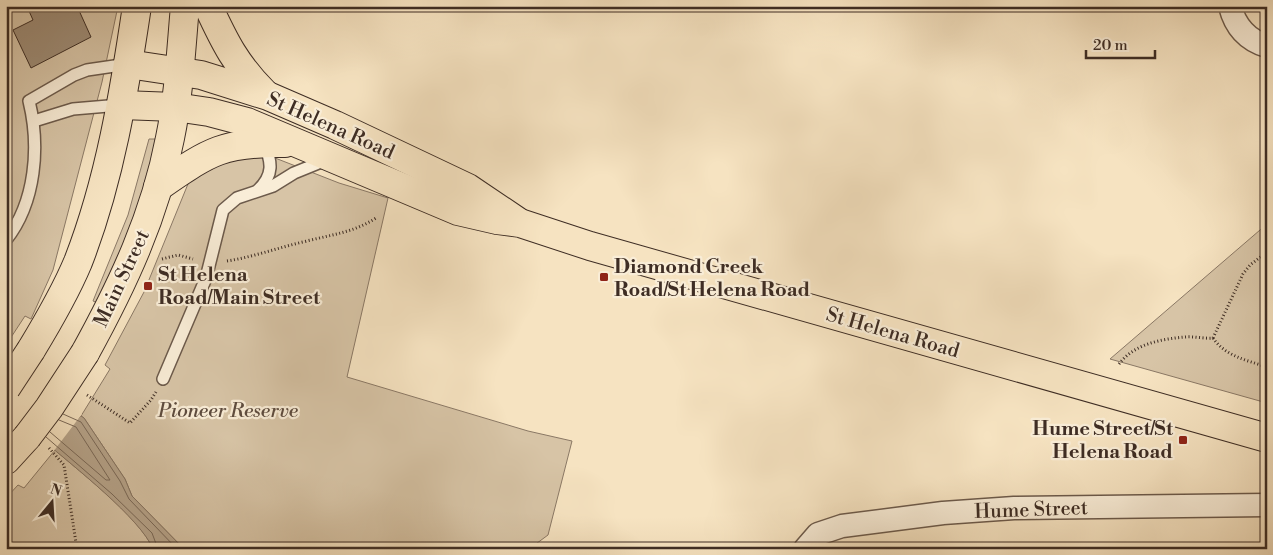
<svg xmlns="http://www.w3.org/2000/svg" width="1273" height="555" viewBox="0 0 1273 555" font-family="'Libre Bodoni',serif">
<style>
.green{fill:#d7c4a6;stroke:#8a7865}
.water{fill:#b7a58c;stroke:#877562}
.pier{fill:#f6e3c1}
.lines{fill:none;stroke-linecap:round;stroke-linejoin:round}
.shore{stroke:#7a6958;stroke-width:1}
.building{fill:#9e8c76;stroke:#3e2d24}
.service-casing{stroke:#6c5a4b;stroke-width:14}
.minor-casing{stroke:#6c5a4b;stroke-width:25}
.primary-casing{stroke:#3e2d24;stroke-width:30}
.path{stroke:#3e2d24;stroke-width:3;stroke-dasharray:1 2.5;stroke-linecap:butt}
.service{stroke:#f9edd7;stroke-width:11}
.minor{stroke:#f9edd7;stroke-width:22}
.primary{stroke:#f6e3c1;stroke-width:28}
.primary-bridge-casing{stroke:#3e2d24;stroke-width:30;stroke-linecap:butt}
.primary-bridge{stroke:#f6e3c1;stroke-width:28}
.poi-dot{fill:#8f2418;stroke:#f9edd7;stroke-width:2}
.labels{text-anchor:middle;stroke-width:4.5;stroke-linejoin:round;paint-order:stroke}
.street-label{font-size:20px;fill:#3e2d24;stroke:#f9edd7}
.poi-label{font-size:20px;font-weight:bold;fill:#3e2d24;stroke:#f9edd7;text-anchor:start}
.park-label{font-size:20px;font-style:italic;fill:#5d4b3e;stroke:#f9edd7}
</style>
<rect width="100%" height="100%" fill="#f6e3c1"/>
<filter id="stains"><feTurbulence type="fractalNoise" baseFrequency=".004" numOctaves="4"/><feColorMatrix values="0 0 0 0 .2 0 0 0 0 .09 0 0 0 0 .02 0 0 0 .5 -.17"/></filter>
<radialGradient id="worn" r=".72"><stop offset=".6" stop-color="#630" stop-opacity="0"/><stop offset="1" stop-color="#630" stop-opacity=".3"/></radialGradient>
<g class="green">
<polygon points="6,6 118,6 102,82 53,270 31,319 25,316 6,345"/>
<polygon points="149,139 157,139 132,230 98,303 93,301 128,215"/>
<polygon points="270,156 339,183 388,198 347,377 528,431 572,441 548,535 529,549 184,549 132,496 125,479 84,418 81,416 110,369 105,365 144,292 190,179 216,159"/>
<polygon points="1267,224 1267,403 1110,359"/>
<path d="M55,450C81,473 141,519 153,549H6V498L18,485L24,488Z"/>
</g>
<path class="water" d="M81,416L84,418L125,479L132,496L184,549H153C141,519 72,465 45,442Z"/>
<polygon class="pier" points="6,384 82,414 53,452 6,423"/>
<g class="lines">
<g class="shore">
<polyline points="63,414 81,422 120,481 129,499 177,549"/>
<polyline points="50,432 106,480 110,480 76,427 59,420"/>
<polyline points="46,437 112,494 152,533 158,549"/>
</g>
</g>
<polygon class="building" points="41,6 77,6 91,37 31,68 13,30 33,20 29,11"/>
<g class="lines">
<g class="service-casing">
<g id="service">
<polyline points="34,121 73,109 120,105"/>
<path d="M258,190C274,175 272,162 264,143"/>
<path d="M6,240C36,202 40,146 29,101L74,75L87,70L128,64"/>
<polyline points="163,379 206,278 223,210 237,198 273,186 294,173 326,160"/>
</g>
</g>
<g class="minor-casing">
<g id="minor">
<path d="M1230,6C1235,26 1247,40 1267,46"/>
<polyline points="805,549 818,534 842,526 943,513 1014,508 1267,505"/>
</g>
</g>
<g class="primary-casing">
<g id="primary">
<path d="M208,6C225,43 236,65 265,94"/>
<polyline points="128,64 201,75 268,96 335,125 468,188 517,221"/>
<polyline points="122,105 175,107 209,112 247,122 458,211 497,220 520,223 590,246 1267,438"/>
<path d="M158,187C209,152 221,142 285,143"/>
<path d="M31,350C48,322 65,293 78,262C110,180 124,93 137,6"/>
<path d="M85,353C123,284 155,216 170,138C179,95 181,50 185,6"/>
<polyline points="6,460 27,437"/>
</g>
</g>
<g class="path">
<polyline points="162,259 178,255 193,259"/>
<path d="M227,261C253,257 277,248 303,242C329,235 353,233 376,218"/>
<path d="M1213,338C1225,356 1246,360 1267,367"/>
<path d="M1119,364C1134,344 1161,339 1185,337C1194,336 1204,339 1213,338L1243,274L1250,265L1267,252"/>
<polyline points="87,395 130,423 151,400 156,392"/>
<polyline points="49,448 64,465 77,549"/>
</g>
<use href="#service" class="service"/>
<use href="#minor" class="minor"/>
<use href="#primary" class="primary"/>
<g class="primary-bridge-casing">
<g id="primary-bridge">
<polyline points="6,388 31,350"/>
<polyline points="27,437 49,408 85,353"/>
</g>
</g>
<use href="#primary-bridge" class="primary-bridge"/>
</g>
<g class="poi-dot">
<rect x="599" y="272" width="10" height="10" rx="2.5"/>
<rect x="143" y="281" width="10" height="10" rx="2.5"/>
<rect x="1178" y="435" width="10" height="10" rx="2.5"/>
</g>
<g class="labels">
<g class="street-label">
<text transform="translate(331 125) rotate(24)" y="7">St Helena Road</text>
<text transform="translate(121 278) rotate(-65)" y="7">Main Street</text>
<text transform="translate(893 332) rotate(16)" y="7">St Helena Road</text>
<text transform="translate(1031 509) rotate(-2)" y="7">Hume Street</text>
</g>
<g class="poi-label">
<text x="614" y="273">Diamond Creek<tspan x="614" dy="23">Road/St Helena Road</tspan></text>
<text x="158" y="281">St Helena<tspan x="158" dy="23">Road/Main Street</tspan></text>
<text x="1173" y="435" text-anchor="end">Hume Street/St<tspan x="1173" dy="23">Helena Road</tspan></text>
</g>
<g class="park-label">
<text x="228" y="417">Pioneer Reserve</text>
</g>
</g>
<rect width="1273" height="555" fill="none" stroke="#f6e3c1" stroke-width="25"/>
<rect x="8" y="8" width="1258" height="540" fill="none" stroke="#3e2d24" stroke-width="2.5"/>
<rect x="12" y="12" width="1248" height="530" fill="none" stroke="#3e2d24"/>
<g transform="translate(52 502) rotate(18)" stroke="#f9edd7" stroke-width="4" paint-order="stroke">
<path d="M0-4L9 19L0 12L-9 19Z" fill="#3e2d24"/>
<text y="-8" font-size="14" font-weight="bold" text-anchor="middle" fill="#3e2d24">N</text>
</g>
<path d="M1086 50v8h69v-8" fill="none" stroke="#3e2d24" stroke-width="2.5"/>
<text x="1093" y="50" font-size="15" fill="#3e2d24" stroke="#f9edd7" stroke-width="4" paint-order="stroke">20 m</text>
<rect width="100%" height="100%" filter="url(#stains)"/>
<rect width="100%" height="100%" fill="url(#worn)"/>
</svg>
